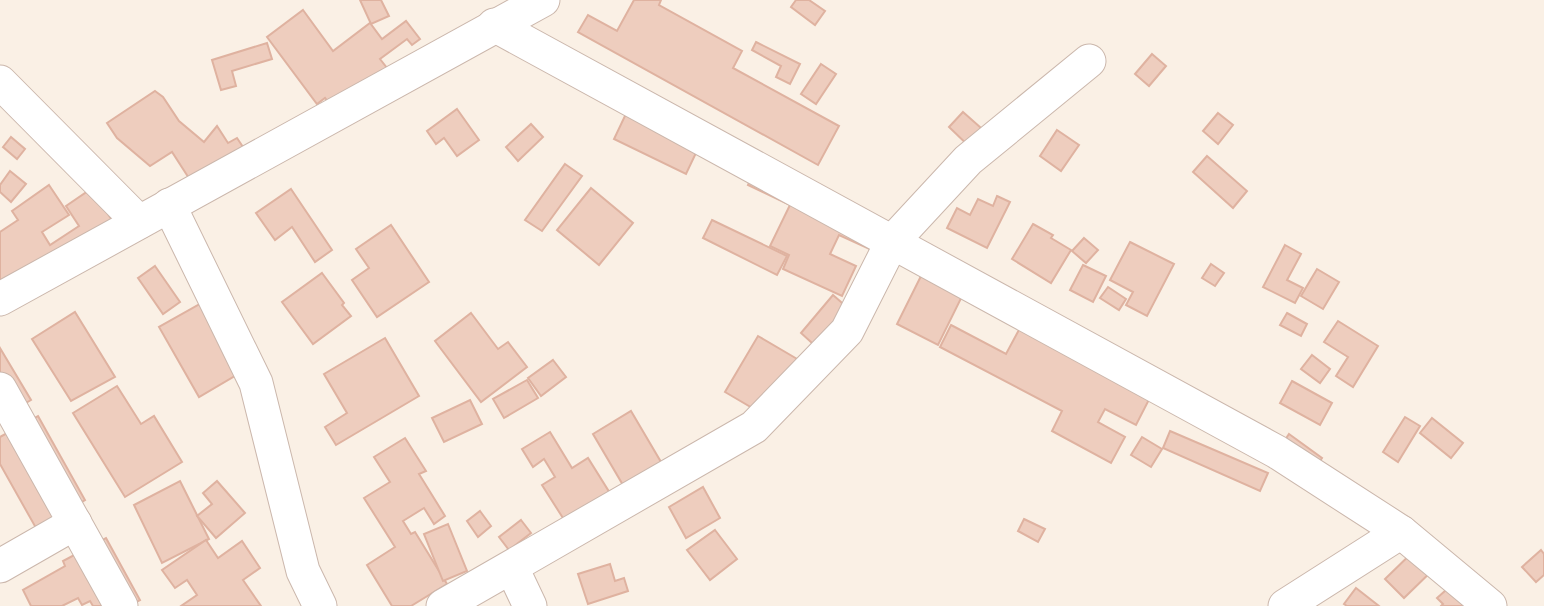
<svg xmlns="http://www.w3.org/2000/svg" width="1544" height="606" viewBox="0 0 1544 606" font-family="'DM Sans',sans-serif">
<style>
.building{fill:#eecdbe;stroke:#dfb2a0;stroke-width:2}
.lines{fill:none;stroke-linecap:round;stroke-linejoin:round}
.minor-casing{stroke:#cbb7ac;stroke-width:35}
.minor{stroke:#fff;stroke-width:33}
</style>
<rect width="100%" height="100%" fill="#faf0e5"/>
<g class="building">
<polygon points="360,0 381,0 389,16 371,24"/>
<polygon points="634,0 661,0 659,5 742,51 733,68 839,126 818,165 578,32 588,15 617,31"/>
<polygon points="796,0 809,0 825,11 815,25 791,7"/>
<polygon points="303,10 333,51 370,23 382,39 406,21 420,39 412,45 407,39 380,59 391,73 337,114 325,98 317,104 267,37"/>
<polygon points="756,42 800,64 790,84 776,77 781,66 752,50"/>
<polygon points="267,43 272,59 232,71 236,86 221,90 212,60"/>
<polygon points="1152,54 1166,66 1149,86 1135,74"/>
<polygon points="821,64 836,74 816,104 801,94"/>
<polygon points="155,91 163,97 179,121 204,142 217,126 228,143 237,138 249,156 194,186 172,152 150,166 117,138 107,123"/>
<polygon points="633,99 705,134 686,174 614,139"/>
<polygon points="457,109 479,140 457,156 444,138 436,144 427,131"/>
<polygon points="963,112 989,135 974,151 949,127"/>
<polygon points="1218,113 1233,125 1218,144 1203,131"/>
<polygon points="531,124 543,137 518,161 506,147"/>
<polygon points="1057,130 1079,145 1061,171 1040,156"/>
<polygon points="11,137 25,149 17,159 3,147"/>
<polygon points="1207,156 1247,191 1233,208 1193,172"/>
<polygon points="565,164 582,176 542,231 525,220"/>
<polygon points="756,168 872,250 839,235 830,254 856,266 842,296 783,269 789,255 770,246 790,205 748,185"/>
<polygon points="10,171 26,184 11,202 0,192 0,185"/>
<polygon points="49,185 69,215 42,232 50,245 79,226 66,206 91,189 116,226 0,303 0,232 18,220 12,211"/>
<polygon points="591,188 633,223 599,265 557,230"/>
<polygon points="291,189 332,250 315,262 292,227 275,240 256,213"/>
<polygon points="997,196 1010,202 987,248 947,228 957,208 970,215 978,199 993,206"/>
<polygon points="712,220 787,256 777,275 703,238"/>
<polygon points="1033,224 1053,235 1051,238 1071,250 1051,283 1012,259"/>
<polygon points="391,225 429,282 377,317 352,280 369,268 356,249"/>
<polygon points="1084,238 1098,250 1086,263 1072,251"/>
<polygon points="1130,242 1174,264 1147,316 1126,305 1133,292 1110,280"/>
<polygon points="1285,245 1301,254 1287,280 1303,288 1295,303 1263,287"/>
<polygon points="932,254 973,274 938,345 897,324"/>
<polygon points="1211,264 1224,273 1215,286 1202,278"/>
<polygon points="1083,265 1106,276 1093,302 1070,290"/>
<polygon points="155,266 180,302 163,314 138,278"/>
<polygon points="1317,269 1339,282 1323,309 1301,296"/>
<polygon points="322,273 344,303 342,305 351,316 313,344 282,302"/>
<polygon points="1108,287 1126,299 1119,310 1100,298"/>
<polygon points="223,291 250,367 199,397 159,327"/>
<polygon points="833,295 856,315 823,353 801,333"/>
<polygon points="75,312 115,377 71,401 32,339"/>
<polygon points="471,313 498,349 508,342 527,367 481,402 435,341"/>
<polygon points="1287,313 1307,324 1301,336 1280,325"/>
<polygon points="1338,321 1378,346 1353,387 1336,376 1348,357 1324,342"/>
<polygon points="951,325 1006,354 1021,326 1160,378 1136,425 1105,409 1098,422 1125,437 1111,463 1052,431 1062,411 940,347"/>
<polygon points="758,336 804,363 771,419 725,392"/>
<polygon points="385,338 419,396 336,445 325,427 347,413 324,374"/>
<polygon points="0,348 31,400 9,413 0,402"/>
<polygon points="1312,355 1330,369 1320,383 1301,369"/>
<polygon points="553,360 566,377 541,396 528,378"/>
<polygon points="527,380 538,398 504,418 493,399"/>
<polygon points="1292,381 1332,403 1320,425 1280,403"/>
<polygon points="117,386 141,424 154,416 182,462 125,497 73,413"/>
<polygon points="470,400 482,424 444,442 432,418"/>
<polygon points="631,411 661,462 623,485 593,434"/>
<polygon points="38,416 85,500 36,528 0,464 0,437"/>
<polygon points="1405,417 1420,426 1398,462 1383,452"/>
<polygon points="1432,418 1463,443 1451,458 1420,433"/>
<polygon points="1170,431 1268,473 1260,491 1163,448"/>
<polygon points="550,432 572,468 588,458 613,498 568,526 542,485 555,477 544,459 533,467 522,449"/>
<polygon points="1289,434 1322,458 1308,478 1275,455"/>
<polygon points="1142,437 1162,449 1151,467 1131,455"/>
<polygon points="405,438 426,471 419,474 445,516 434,524 424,508 403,521 411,534 415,532 447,584 411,606 392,606 367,565 395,547 364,498 390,482 374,457"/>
<polygon points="180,481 209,539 162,563 134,505"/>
<polygon points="217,481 245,513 216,538 197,516 212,504 203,493"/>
<polygon points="703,487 720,518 686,538 669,507"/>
<polygon points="480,511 491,526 478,537 467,521"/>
<polygon points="1024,519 1045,529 1038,542 1018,531"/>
<polygon points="521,520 531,533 509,550 499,537"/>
<polygon points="448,524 467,571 443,581 424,534"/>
<polygon points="715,530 737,559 710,580 687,550"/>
<polygon points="106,538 140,600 129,606 93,606 90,601 82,605 78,598 62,606 31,606 23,590 65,566 63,561"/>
<polygon points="206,540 218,558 242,541 260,568 243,580 261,606 181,606 197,595 187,580 175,588 162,570"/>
<polygon points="1420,545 1439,564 1404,598 1385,579"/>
<polygon points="1541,550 1544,554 1544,575 1536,582 1522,567"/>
<polygon points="610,564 615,581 624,578 628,591 588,604 578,574"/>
<polygon points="1463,575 1490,606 1441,606 1443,604 1437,598"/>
<polygon points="1356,588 1379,606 1347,606 1344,604"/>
</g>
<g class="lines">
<g class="minor-casing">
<g id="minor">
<polyline points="494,25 1277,452 1401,532 1490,606"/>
<polyline points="0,82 139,222"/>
<polyline points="169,205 256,383 303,571 320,606"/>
<polyline points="0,299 543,0"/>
<polyline points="0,389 121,606"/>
<polyline points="0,566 75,523"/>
<polyline points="512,568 530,606"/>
<polyline points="443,606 754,427 847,331 892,242 968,160 1089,61"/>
<polyline points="1285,606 1401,532"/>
</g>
</g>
<use href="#minor" class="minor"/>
</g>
</svg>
